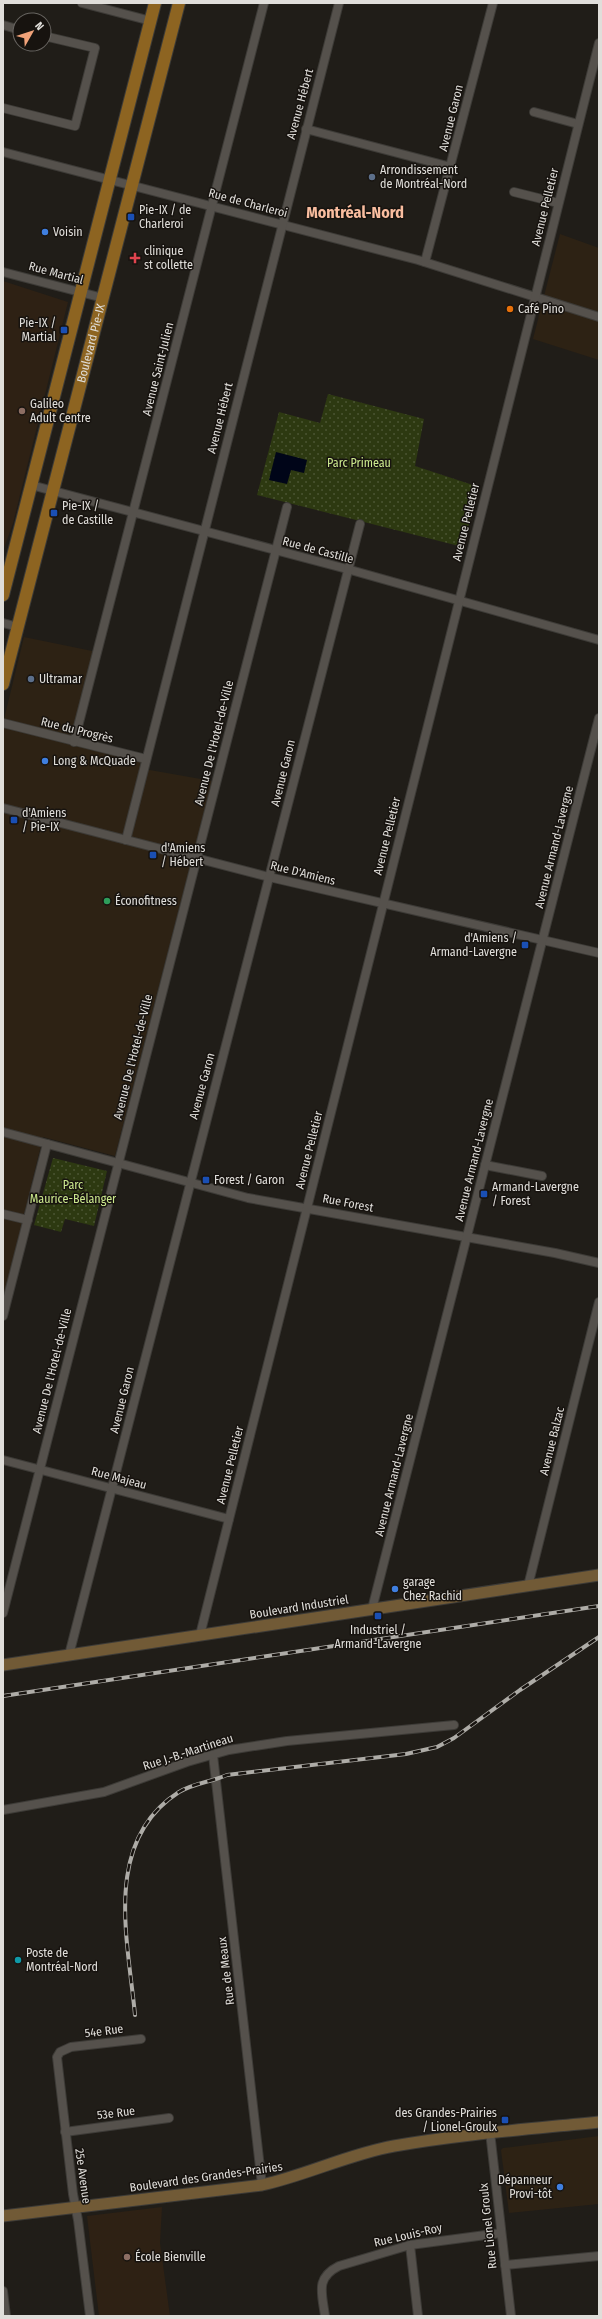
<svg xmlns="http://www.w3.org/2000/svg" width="602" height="2319" viewBox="0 0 602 2319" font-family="'Fira Sans Condensed',sans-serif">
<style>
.commercial{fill:#2d2214}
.education{fill:#2e2114}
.park{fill:url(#park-dots)}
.water{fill:#000518}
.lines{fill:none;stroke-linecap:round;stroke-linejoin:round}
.street-casing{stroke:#3d3b37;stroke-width:10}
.secondary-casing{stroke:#3d3b37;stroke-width:13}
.primary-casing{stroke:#3d3b37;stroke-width:14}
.street{stroke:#55514c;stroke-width:8}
.secondary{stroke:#715a36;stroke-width:11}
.primary{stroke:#8d6421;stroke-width:12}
.rail-casing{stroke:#aeaca7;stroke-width:4}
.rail{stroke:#17130f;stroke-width:2.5;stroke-dasharray:8;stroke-linecap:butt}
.service-dot{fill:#5c6f8a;stroke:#17130f;stroke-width:1.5}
.transit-dot{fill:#1a4fb4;stroke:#17130f;stroke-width:1.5}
.shop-dot{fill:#3f7fe0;stroke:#17130f;stroke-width:1.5}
.health-dot{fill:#e0444e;stroke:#17130f;stroke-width:1.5}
.food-dot{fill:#e8710a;stroke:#17130f;stroke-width:1.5}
.education-dot{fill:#8d6e63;stroke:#17130f;stroke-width:1.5}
.leisure-dot{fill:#2e9e5b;stroke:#17130f;stroke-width:1.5}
.culture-dot{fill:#0f9aa8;stroke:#17130f;stroke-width:1.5}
.labels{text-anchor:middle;stroke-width:3;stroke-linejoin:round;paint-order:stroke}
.street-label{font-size:12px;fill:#e0deda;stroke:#17130f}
.poi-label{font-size:12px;fill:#e0deda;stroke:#17130f;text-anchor:start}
.park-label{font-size:12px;fill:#ccea8e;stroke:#17130f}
.district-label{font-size:16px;font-weight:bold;fill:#f9bd9f;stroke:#17130f}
</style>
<defs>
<pattern id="park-dots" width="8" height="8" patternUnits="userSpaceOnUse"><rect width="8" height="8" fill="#2d3911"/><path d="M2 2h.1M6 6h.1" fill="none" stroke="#4b5533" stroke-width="1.8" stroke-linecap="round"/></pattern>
</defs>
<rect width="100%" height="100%" fill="#201d18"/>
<g class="commercial">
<polygon points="560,234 599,248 599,360 533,339"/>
<polygon points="24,637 97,652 74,742 146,759 144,769 212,781 115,1156 43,1137 3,1301 3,723"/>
<polygon points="599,2136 599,2204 509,2213 501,2150 503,2148"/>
</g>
<g class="education">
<polygon points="3,281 68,302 13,523 3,551"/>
<polygon points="162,2207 160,2243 170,2316 99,2316 87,2216"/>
</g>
<g class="park">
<polygon points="328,394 424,419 415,466 479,487 463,547 257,495 279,412 320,423"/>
<polygon points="53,1158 107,1171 94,1226 65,1219 61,1232 34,1225"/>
</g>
<polygon class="water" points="276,452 307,460 304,473 291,470 287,484 269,480"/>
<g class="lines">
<g class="street-casing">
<g id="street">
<polyline points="82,3 151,21"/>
<polyline points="3,25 20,30"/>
<polyline points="3,108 75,126 95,48 44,36"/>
<polyline points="534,112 578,124"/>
<polyline points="306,129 451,167"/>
<polyline points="3,152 418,260 599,317"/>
<polyline points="514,192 558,203"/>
<polyline points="425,262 493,3"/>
<polyline points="3,272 103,298"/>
<polyline points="31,485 347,569 599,640"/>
<polyline points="3,623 18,627"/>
<polyline points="3,723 146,759"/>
<polyline points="74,742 264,3"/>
<polyline points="3,808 269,877 599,953"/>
<polyline points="126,840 339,3"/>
<polyline points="3,1132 248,1198 555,1253 599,1263"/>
<polyline points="485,1165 542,1176"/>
<polyline points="3,1214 28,1220"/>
<polyline points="3,1316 47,1144"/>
<polyline points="3,1460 229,1519"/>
<polyline points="528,1586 599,1302"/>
<polyline points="372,1609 599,718"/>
<polyline points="3,1613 287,507"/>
<polyline points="200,1635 599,43"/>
<polyline points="69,1655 360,524"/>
<polyline points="213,1755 262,2185"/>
<polyline points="3,1810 104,1792 187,1762 229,1750 287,1741 454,1725"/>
<polyline points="65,2132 169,2118"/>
<polyline points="490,2132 511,2316"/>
<polyline points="410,2245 418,2316"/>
<polyline points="505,2265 599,2256"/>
<polyline points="3,2291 6,2316"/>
<polyline points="90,2316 78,2220 73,2194 57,2057 60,2052 71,2047 141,2039"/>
<path d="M325,2316C322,2293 315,2278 339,2266L410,2245L501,2233"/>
</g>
</g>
<g class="secondary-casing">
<g id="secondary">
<polyline points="3,1665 599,1575"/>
<path d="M3,2216L262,2185C307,2175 349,2154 394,2146C462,2134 531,2129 599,2122"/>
</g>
</g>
<g class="primary-casing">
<g id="primary">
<polyline points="3,595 155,3"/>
<path id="s1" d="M3,684L179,3"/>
</g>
</g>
<use href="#street" class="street"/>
<use href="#secondary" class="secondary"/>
<use href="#primary" class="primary"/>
<g class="rail-casing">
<g id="rail">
<polyline points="3,1696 599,1606"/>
<path d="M135,2015C128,1940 102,1841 179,1792C194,1783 211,1782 227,1775L406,1754L437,1747L454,1738L520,1690L599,1637"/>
</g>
</g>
<use href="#rail" class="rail"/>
</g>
<g class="service-dot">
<circle cx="372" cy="177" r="4"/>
<circle cx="31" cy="679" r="4"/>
</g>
<g class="transit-dot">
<rect x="127" y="213" width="8" height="8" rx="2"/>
<rect x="60" y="326" width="8" height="8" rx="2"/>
<rect x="50" y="509" width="8" height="8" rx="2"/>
<rect x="10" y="816" width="8" height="8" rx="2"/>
<rect x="149" y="851" width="8" height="8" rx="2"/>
<rect x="521" y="941" width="8" height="8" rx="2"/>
<rect x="202" y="1176" width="8" height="8" rx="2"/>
<rect x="480" y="1190" width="8" height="8" rx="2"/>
<rect x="374" y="1612" width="8" height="8" rx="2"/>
<rect x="501" y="2116" width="8" height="8" rx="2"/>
</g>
<g class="shop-dot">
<circle cx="45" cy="232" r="4"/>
<circle cx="45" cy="761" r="4"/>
<circle cx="395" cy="1589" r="4"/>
<circle cx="560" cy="2187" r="4"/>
</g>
<path class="health-dot" d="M133 252h4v4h4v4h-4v4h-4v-4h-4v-4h4z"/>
<circle class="food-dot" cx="510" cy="309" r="4"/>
<g class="education-dot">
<circle cx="22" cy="411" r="4"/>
<circle cx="127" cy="2257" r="4"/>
</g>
<circle class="leisure-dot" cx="107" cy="901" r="4"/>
<circle class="culture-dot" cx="18" cy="1960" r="4"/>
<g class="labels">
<g class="street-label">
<text transform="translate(300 104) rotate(-75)" y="4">Avenue Hébert</text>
<text transform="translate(451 118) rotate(-76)" y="4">Avenue Garon</text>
<text transform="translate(248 203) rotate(15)" y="4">Rue de Charleroi</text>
<text transform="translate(545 207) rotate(-76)" y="4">Avenue Pelletier</text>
<text transform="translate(56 273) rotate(15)" y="4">Rue Martial</text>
<text dy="4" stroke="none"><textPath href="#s1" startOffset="352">Boulevard Pie-IX</textPath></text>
<text transform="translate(158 369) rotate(-76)" y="4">Avenue Saint-Julien</text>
<text transform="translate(220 418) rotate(-76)" y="4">Avenue Hébert</text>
<text transform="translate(466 522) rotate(-76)" y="4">Avenue Pelletier</text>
<text transform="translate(318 550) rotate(15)" y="4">Rue de Castille</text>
<text transform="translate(77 730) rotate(14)" y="4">Rue du Progrès</text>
<text transform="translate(214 743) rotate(-76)" y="4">Avenue De l'Hotel-de-Ville</text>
<text transform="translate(283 773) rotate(-76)" y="4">Avenue Garon</text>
<text transform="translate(387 836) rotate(-76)" y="4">Avenue Pelletier</text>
<text transform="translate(554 847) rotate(-76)" y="4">Avenue Armand-Lavergne</text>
<text transform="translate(303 873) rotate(14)" y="4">Rue D'Amiens</text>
<text transform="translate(133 1057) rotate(-76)" y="4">Avenue De l'Hotel-de-Ville</text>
<text transform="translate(202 1086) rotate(-75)" y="4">Avenue Garon</text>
<text transform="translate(309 1150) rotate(-76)" y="4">Avenue Pelletier</text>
<text transform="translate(474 1160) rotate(-76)" y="4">Avenue Armand-Lavergne</text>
<text transform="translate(348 1203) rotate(11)" y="4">Rue Forest</text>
<text transform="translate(52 1371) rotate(-76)" y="4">Avenue De l'Hotel-de-Ville</text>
<text transform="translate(122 1400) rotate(-76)" y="4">Avenue Garon</text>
<text transform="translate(552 1441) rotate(-76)" y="4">Avenue Balzac</text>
<text transform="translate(230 1465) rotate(-76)" y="4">Avenue Pelletier</text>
<text transform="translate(394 1475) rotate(-76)" y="4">Avenue Armand-Lavergne</text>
<text transform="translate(119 1478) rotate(15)" y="4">Rue Majeau</text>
<text transform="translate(299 1607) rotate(-9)" y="4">Boulevard Industriel</text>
<text transform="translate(188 1752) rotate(-18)" y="4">Rue J.-B.-Martineau</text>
<text transform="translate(226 1971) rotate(-97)" y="4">Rue de Meaux</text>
<text transform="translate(104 2031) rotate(-7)" y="4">54e Rue</text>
<text transform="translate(116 2113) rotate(-7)" y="4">53e Rue</text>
<text transform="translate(83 2176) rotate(82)" y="4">25e Avenue</text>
<text transform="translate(206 2177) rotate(-8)" y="4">Boulevard des Grandes-Prairies</text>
<text transform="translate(488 2226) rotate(-96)" y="4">Rue Lionel Groulx</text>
<text transform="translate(408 2235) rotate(-13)" y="4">Rue Louis-Roy</text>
</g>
<g class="poi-label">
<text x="380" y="174">Arrondissement<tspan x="380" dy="14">de Montréal-Nord</tspan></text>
<text x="139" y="214">Pie-IX / de<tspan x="139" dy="14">Charleroi</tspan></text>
<text x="53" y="236">Voisin</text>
<text x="144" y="255">clinique<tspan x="144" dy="14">st collette</tspan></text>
<text x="518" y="313">Café Pino</text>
<text x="56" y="327" text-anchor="end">Pie-IX /<tspan x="56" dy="14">Martial</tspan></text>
<text x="30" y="408">Galileo<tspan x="30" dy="14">Adult Centre</tspan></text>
<text x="62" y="510">Pie-IX /<tspan x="62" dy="14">de Castille</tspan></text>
<text x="39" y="683">Ultramar</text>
<text x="53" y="765">Long &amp; McQuade</text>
<text x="22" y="817">d'Amiens<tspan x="22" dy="14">/ Pie-IX</tspan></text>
<text x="161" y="852">d'Amiens<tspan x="161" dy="14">/ Hébert</tspan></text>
<text x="115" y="905">Éconofitness</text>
<text x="517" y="942" text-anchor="end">d'Amiens /<tspan x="517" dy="14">Armand-Lavergne</tspan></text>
<text x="214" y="1184">Forest / Garon</text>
<text x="492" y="1191">Armand-Lavergne<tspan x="492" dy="14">/ Forest</tspan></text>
<text x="403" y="1586">garage<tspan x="403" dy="14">Chez Rachid</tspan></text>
<text x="378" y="1634" text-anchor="middle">Industriel /<tspan x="378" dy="14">Armand-Lavergne</tspan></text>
<text x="26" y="1957">Poste de<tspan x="26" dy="14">Montréal-Nord</tspan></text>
<text x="497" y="2117" text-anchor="end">des Grandes-Prairies<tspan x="497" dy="14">/ Lionel-Groulx</tspan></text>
<text x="552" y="2184" text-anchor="end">Dépanneur<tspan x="552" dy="14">Provi-tôt</tspan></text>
<text x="135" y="2261">École Bienville</text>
</g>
<g class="park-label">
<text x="359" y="467">Parc Primeau</text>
<text x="73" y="1189">Parc<tspan x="73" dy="14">Maurice-Bélanger</tspan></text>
</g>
<g class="district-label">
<text x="355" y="218">Montréal-Nord</text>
</g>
</g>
<rect width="602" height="2319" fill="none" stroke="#e0deda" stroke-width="8"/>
<g transform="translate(32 32) rotate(51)"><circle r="19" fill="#17130f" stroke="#676460"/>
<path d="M0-3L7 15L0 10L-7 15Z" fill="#f0a279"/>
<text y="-6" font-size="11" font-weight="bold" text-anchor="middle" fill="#e0deda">N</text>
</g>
</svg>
